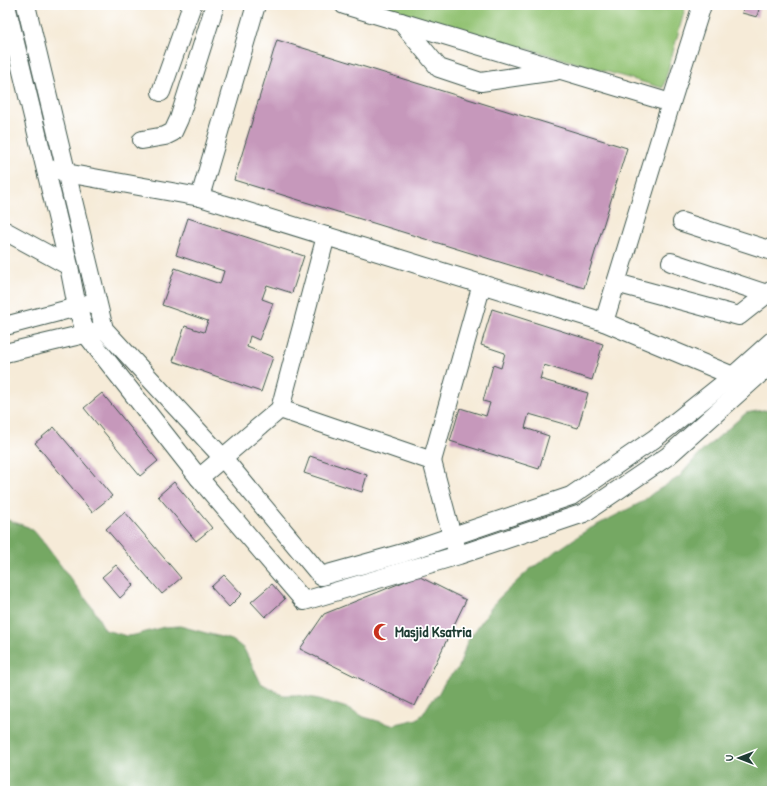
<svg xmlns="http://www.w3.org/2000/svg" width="777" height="796" viewBox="0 0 777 796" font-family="'Patrick Hand',sans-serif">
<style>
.green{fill:#92c272;stroke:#588053}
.forest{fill:#75a864;stroke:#4a724c}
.building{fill:#c698bb}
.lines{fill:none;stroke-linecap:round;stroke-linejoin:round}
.minor-casing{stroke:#3f574d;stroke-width:20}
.minor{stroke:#fff;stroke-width:18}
.labels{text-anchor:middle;stroke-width:3.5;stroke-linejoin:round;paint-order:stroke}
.poi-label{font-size:15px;font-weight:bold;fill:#1f3d34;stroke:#fff;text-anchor:start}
</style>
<rect width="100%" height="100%" fill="#fff"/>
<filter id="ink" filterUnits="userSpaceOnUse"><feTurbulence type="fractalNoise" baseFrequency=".025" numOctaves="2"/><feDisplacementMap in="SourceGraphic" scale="8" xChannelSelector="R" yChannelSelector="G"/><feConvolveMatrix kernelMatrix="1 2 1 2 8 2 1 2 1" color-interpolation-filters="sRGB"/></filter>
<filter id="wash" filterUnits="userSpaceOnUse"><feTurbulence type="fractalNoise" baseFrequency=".012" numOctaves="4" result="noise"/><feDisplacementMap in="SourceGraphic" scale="16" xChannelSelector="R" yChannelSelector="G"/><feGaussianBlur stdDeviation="0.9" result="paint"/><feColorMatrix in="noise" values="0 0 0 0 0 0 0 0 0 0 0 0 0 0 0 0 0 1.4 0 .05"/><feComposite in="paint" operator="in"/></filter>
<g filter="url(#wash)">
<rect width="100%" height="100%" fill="#f6ebd8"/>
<polygon class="green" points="376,5 686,5 663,88"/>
<polygon class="forest" points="763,410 772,411 772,791 5,791 5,519 28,527 34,531 44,543 94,610 105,630 127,636 135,635 164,627 180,626 232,640 238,644 244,649 261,683 282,695 297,695 319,699 350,709 364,717 392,725 417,719 423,714 431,701 437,696 446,680 459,667 467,642 491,608 498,599 529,570 587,530 642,502 653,493 679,477 699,454 746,413"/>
<g id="blocks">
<g class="building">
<polygon points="741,5 760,5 757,17 742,13 744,6"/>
<polygon points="277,40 627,148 584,288 234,180"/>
<polygon points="188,218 304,256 292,293 267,285 262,299 273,303 259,340 250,336 247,347 273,357 261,392 173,361 185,326 204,332 208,321 162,305 175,268 220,284 224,271 176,255"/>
<polygon points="492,309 603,344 592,380 544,365 540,379 588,393 578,428 529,414 525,428 549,436 539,469 450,441 460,408 486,416 490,403 483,401 493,365 501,368 505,353 481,345"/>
<polygon points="102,393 158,461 140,476 84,408"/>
<polygon points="54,427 112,496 92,512 35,443"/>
<polygon points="310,456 367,475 362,492 304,473"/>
<polygon points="174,482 212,528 196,541 158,496"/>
<polygon points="125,512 181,578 162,594 106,529"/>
<polygon points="116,565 134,585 120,598 102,577"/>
<polygon points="224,575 242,594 229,607 211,587"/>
<polygon points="418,576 466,600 415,706 300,649 324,614"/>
<polygon points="272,584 285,599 265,617 251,602"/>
</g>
</g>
</g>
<g filter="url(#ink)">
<use href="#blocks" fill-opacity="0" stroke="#3f574d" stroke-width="1"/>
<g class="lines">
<g class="minor-casing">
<g id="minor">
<polyline points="26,5 104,329 223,458 321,576 403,553 571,496 654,439 733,376 772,341"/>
<polyline points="256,5 200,197 604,322"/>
<polyline points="344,5 671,103"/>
<polyline points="702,5 671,103 604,322 733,376 741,382"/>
<polyline points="401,22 439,68 481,82 555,71"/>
<polyline points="161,92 192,5"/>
<polyline points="142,140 165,136 173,132 179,119 215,5"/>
<polyline points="57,169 66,173 200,197"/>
<polyline points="682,222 772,251"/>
<polyline points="5,231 69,266"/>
<polyline points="326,236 280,409 432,461 482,284"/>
<polyline points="671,262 767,294"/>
<polyline points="616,283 739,316 772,290"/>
<polyline points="97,301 77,307 86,334 199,478 304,601 459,555 584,513 668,456 772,363"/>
<polyline points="5,326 77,307 69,266 6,5"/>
<polyline points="5,353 97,331"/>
<polyline points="432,461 452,536 456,547"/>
<polyline points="199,478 280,409"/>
</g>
</g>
<use href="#minor" class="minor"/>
</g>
</g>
<defs>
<g id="mosque-bare" transform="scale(1.38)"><path d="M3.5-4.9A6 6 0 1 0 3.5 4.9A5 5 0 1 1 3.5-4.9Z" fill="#c8321e" stroke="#fff" stroke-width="2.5" paint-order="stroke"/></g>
</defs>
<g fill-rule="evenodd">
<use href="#mosque-bare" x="382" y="632"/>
</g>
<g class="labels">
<g class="poi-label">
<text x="395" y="637">Masjid Ksatria</text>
</g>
</g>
<rect width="777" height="796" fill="none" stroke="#fff" stroke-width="20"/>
<g transform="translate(739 758) rotate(270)" stroke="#ffffff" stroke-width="3" paint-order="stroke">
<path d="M0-3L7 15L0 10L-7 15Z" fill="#1f3d34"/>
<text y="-6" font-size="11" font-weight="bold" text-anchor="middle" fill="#1f3d34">U</text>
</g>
</svg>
